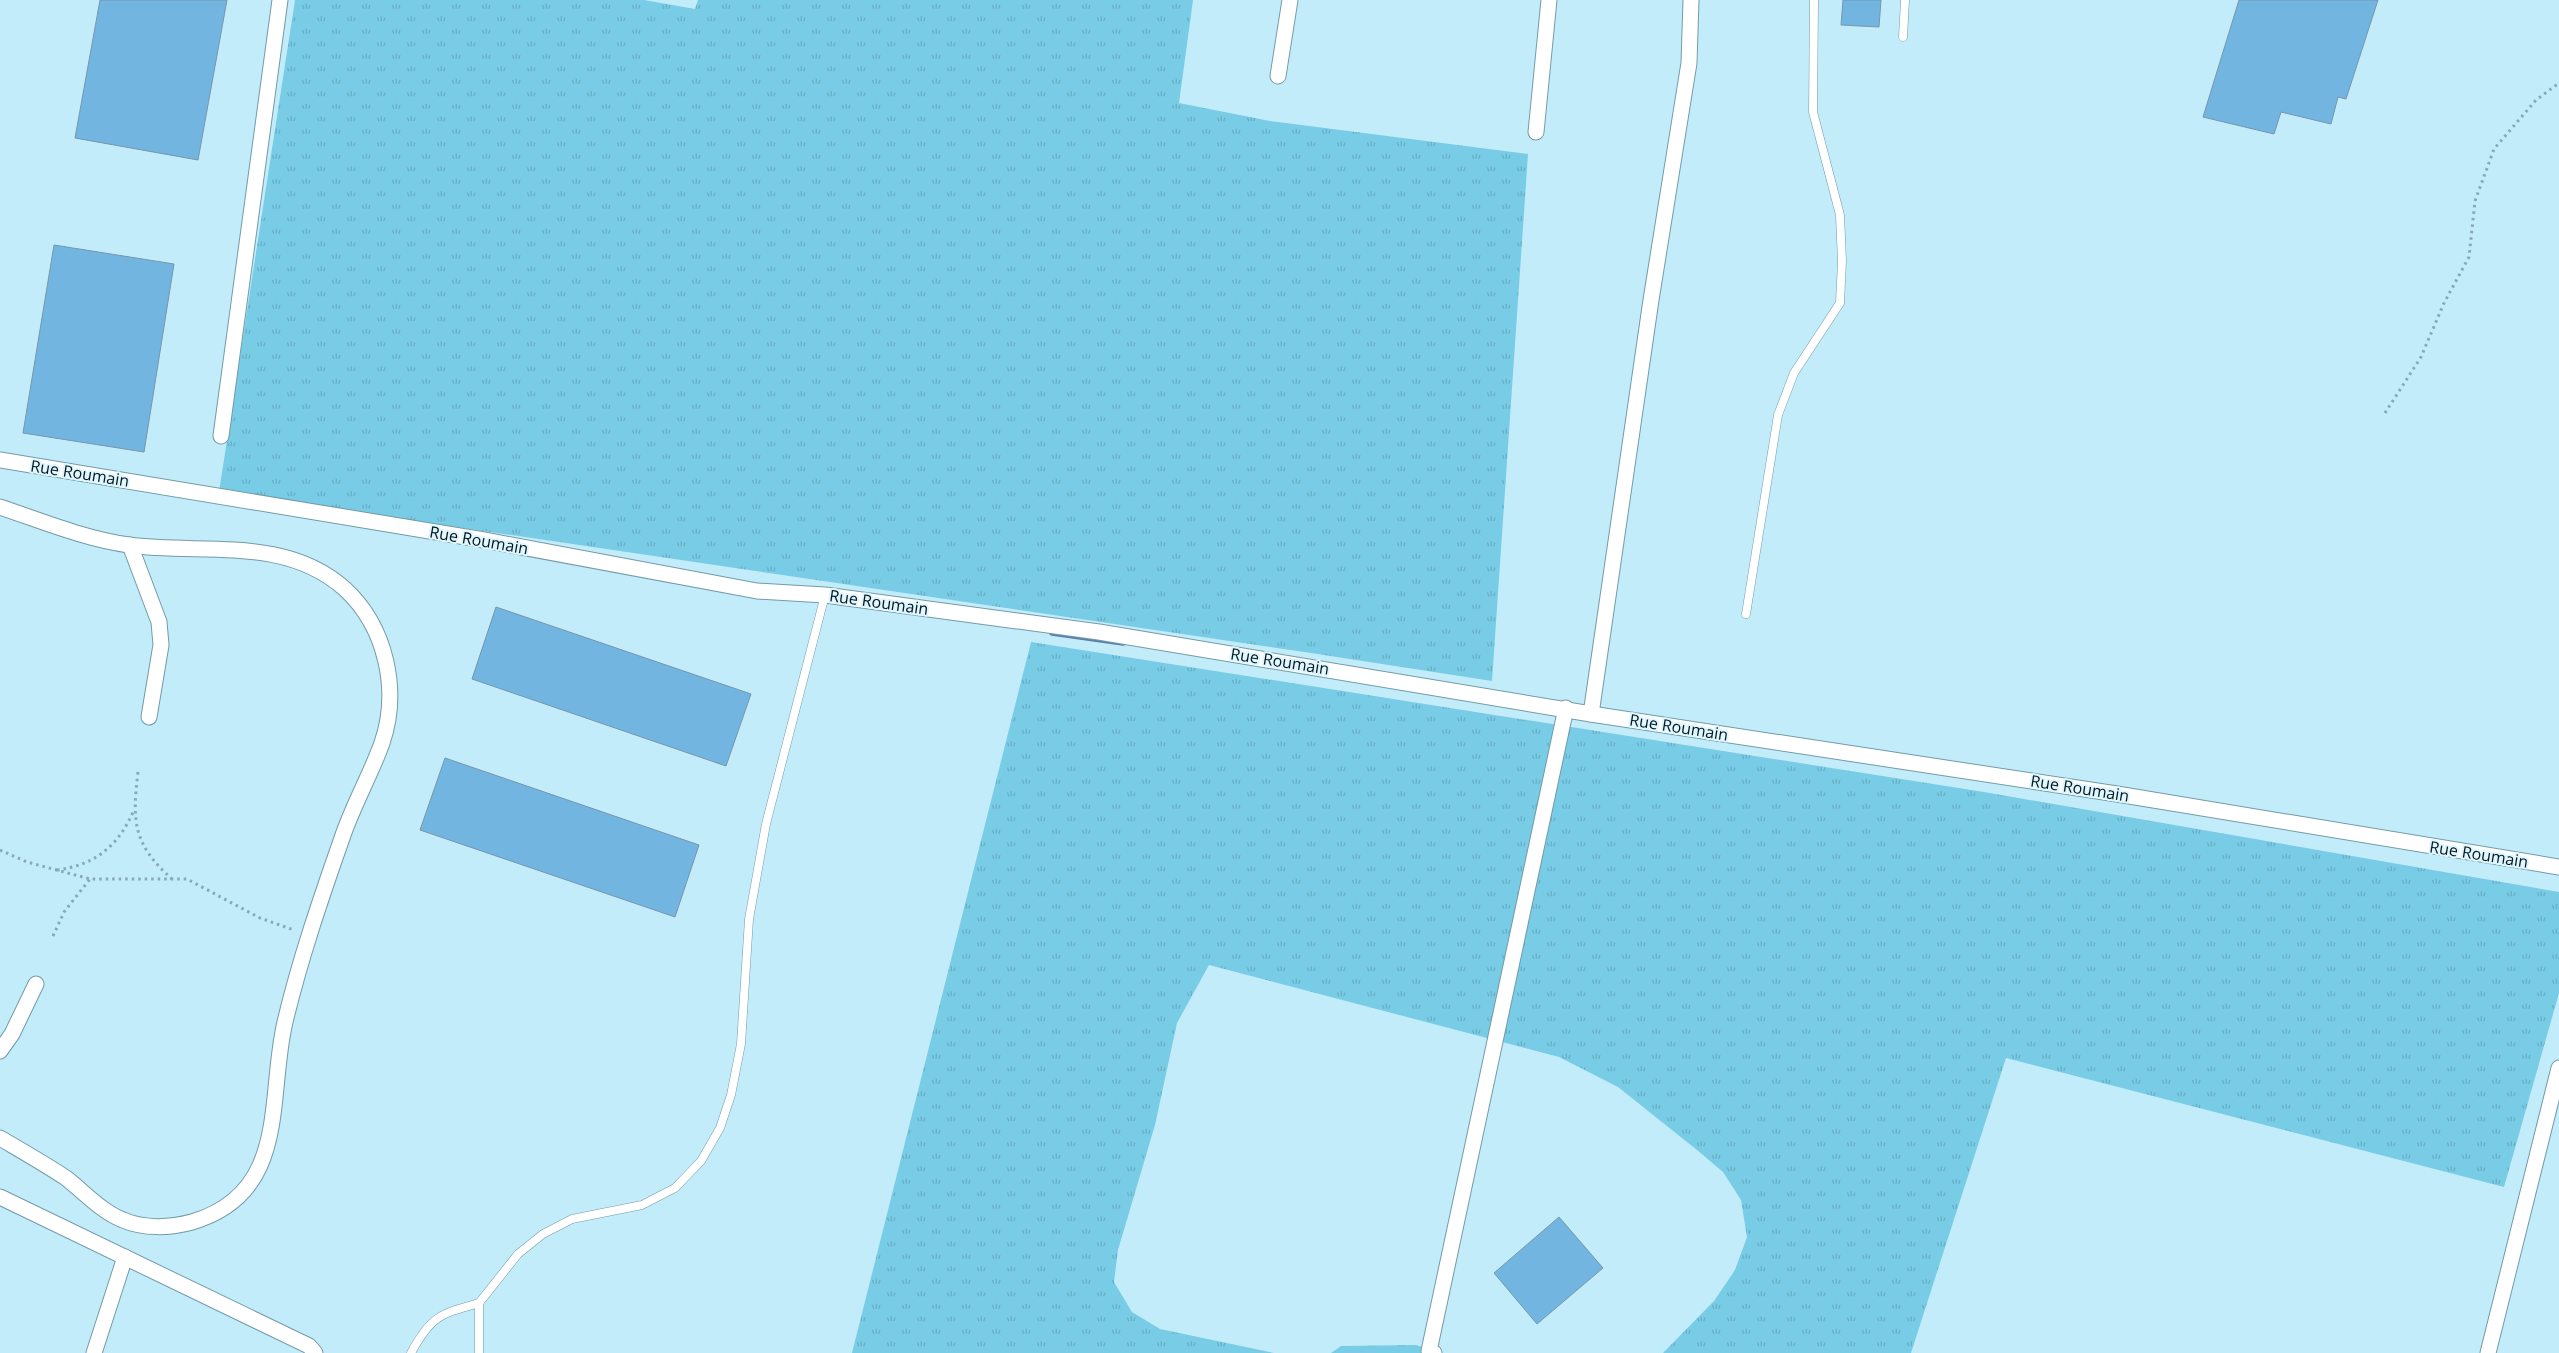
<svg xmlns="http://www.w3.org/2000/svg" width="2559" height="1353" viewBox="0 0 2559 1353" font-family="'Open Sans',sans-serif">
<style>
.grass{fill:url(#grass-tufts)}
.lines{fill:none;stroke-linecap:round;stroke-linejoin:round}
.stream{stroke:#5e7fa9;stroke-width:5.5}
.building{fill:#72b5e1;stroke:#7796ac}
.lane-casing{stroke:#739ba8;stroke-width:9}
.street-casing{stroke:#739ba8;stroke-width:17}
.path{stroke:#88a9b5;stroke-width:3;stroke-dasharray:2.5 4;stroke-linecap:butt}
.lane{stroke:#fff;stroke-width:8}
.street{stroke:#fff;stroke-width:15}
.labels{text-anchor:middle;stroke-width:4;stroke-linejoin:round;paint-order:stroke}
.street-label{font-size:16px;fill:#07171c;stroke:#ddf6ff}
</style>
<defs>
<pattern id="grass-tufts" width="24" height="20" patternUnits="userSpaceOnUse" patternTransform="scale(1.25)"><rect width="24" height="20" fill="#79cce6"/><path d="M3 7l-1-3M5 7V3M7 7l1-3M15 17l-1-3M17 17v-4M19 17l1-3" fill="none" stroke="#67aec5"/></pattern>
</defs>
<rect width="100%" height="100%" fill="#c2ecfa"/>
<g class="grass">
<polygon points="295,0 644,0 695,9 698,0 1193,0 1179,103 1270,121 1528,154 1492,681 1311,653 219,492"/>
<polygon points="1031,642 1984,792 2559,892 2559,993 2504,1187 2006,1058 1911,1353 1663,1353 1714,1301 1735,1270 1747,1237 1741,1200 1723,1172 1697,1150 1618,1087 1559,1057 1209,965 1177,1023 1155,1125 1118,1250 1114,1282 1132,1312 1160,1329 1274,1353 852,1353"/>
<polygon points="1416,1345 1441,1353 1331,1353 1341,1346"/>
</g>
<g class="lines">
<polyline class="stream" points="1052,633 1123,643"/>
</g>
<g class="building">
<polygon points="100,0 227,0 198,160 75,138"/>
<polygon points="1843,0 1881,0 1879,27 1841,25"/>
<polygon points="2239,0 2378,0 2346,99 2338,97 2331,124 2281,112 2274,134 2203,117"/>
<polygon points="54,245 174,264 144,452 23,433"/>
<polygon points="496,607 751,694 726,766 472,679"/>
<polygon points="445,758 699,845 675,917 420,830"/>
<polygon points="1559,1217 1603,1268 1537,1324 1494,1273"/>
</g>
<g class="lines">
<g class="lane-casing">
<g id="lane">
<polyline points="1903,37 1905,0"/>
<polyline points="1746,614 1778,415 1794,373 1840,303 1842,261 1840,215 1813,112 1814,0"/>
<path d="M411,1353C431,1316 440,1314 479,1303"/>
<polyline points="479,1353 479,1303 518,1254 543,1234 572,1219 642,1205 675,1188 701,1161 720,1128 731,1095 741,1044 749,919 766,824 825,595"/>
</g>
</g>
<g class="street-casing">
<g id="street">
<polyline points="1278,76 1290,0"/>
<polyline points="1536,132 1549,0"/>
<polyline points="221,436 280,0"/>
<polyline points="0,460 484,540 757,591 825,595 1099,632 1591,714 2117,794 2559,867"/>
<path d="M0,507C42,521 85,539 129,545C202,555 285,535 345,589C386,627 400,690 382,743C371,774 353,805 342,838C321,898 300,959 285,1022C267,1098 290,1193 192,1222C170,1228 144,1229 123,1220C102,1212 84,1192 66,1178C45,1164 22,1151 0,1138"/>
<polyline points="130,545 159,622 161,645 149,717"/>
<polyline points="1591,714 1651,300 1689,63 1691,0"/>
<polyline points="0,1051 12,1034 36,984"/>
<polyline points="0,1197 309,1346 315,1353"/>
<polyline points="94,1353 125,1257"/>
<polyline points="1434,1353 1429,1351 1566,708"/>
<polyline points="2488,1353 2559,1068"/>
</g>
</g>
<g class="path">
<polyline points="2385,413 2421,357 2444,303 2469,257 2475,201 2494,149 2536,100 2559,83"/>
<path d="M138,772C132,822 133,844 172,879"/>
<polyline points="0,850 27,862 90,879 187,879 260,918 294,930"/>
<path d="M57,870C96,865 119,845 134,810"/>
<polyline points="53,936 64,912 90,879"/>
</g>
<use href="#lane" class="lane"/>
<use href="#street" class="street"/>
</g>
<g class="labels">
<g class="street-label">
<text transform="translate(80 473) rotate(9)" y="6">Rue Roumain</text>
<text transform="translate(479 540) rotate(10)" y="6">Rue Roumain</text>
<text transform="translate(879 602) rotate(8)" y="6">Rue Roumain</text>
<text transform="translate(1280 661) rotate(9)" y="6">Rue Roumain</text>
<text transform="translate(1679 727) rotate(9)" y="6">Rue Roumain</text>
<text transform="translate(2080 788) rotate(9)" y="6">Rue Roumain</text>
<text transform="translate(2479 854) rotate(9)" y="6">Rue Roumain</text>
</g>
</g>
</svg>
